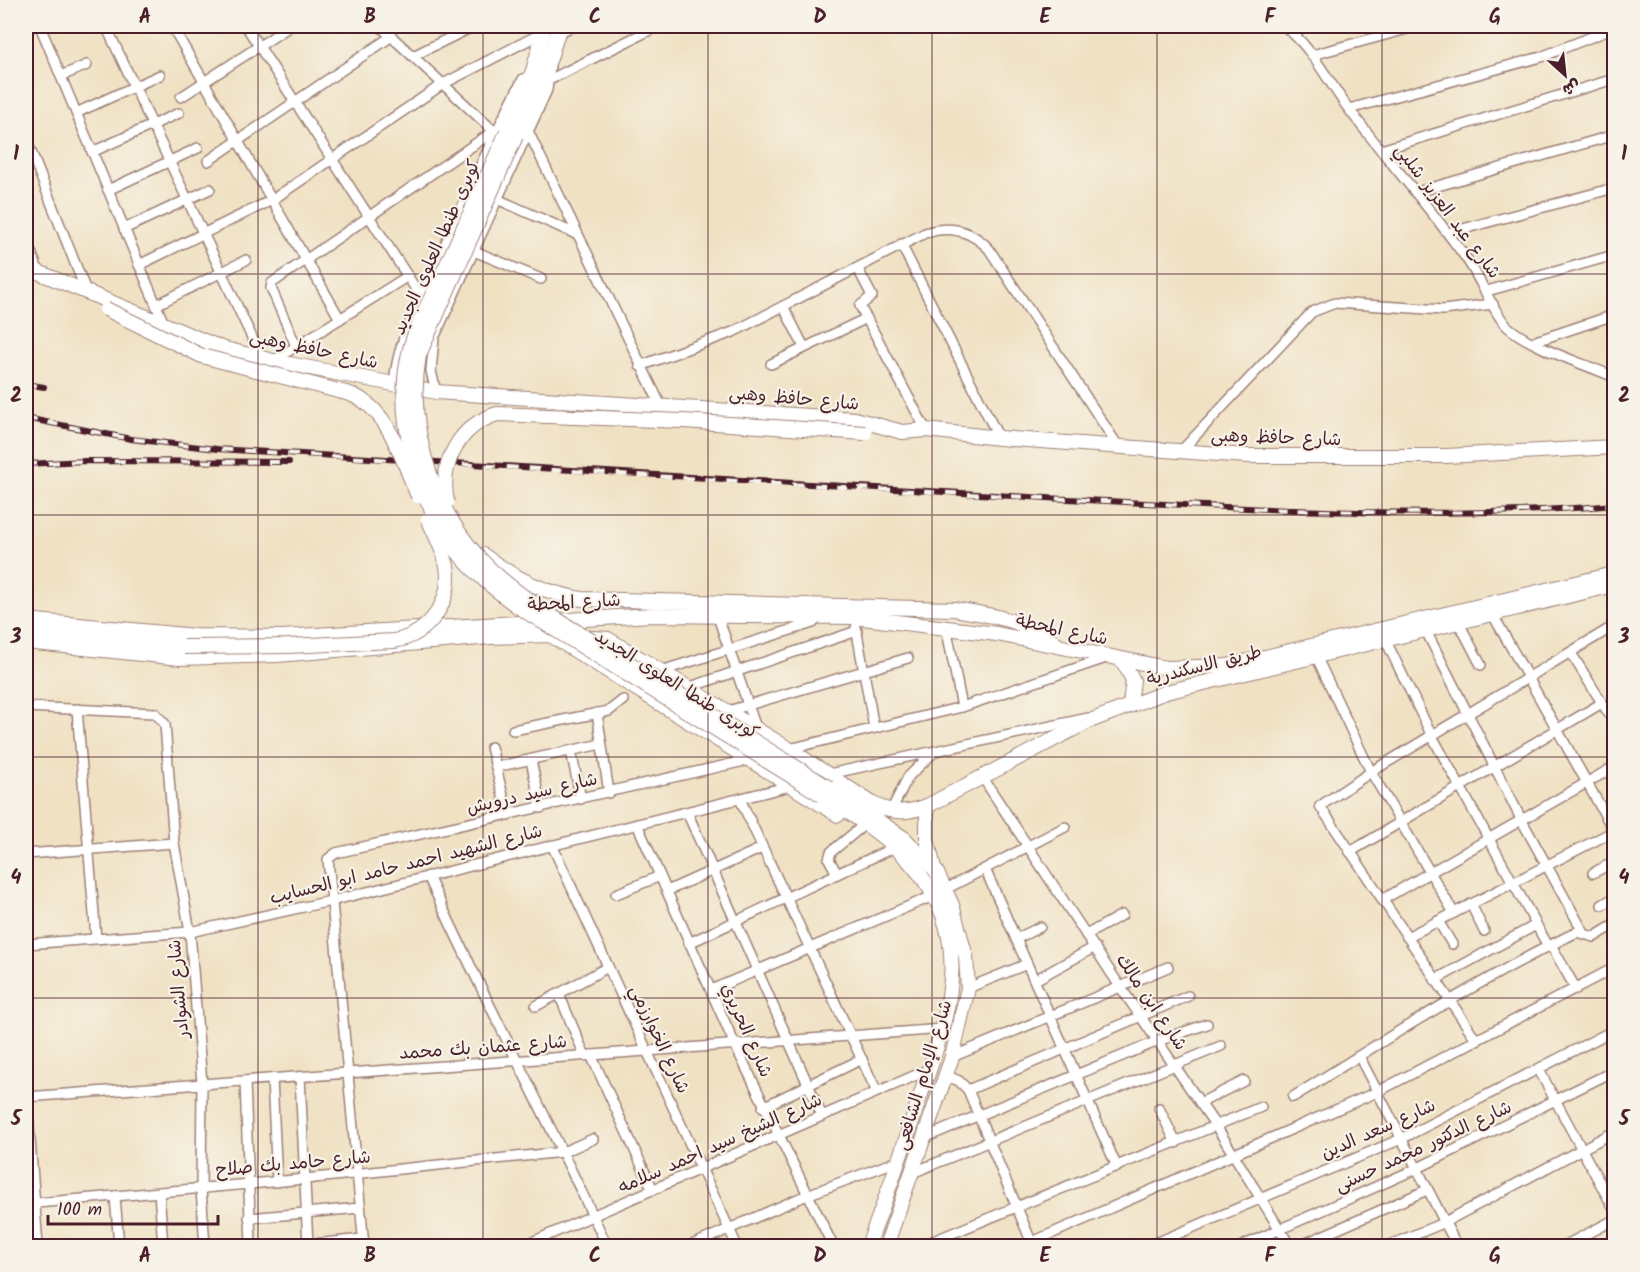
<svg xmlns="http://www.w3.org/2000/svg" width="1640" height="1272" viewBox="0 0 1640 1272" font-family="Kalam,'Playpen Sans Arabic',sans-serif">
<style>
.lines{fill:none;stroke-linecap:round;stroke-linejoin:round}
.street-casing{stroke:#9d8077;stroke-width:12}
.secondary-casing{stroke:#9d8077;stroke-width:16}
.street{stroke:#fff;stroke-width:9}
.secondary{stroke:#fff;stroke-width:14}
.rail-casing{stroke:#4a1f2b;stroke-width:6}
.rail{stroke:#f7f3e8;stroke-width:4;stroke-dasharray:11;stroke-linecap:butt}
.secondary-bridge-casing{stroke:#9d8077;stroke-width:16;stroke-linecap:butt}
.secondary-bridge{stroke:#fff;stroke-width:14}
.grid{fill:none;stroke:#4a1f2b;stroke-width:1.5;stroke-opacity:0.55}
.labels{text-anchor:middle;stroke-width:4.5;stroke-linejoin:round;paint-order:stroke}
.street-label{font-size:18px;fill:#4a1f2b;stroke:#f7f3e8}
.neatline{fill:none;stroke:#4a1f2b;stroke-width:2}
.grid-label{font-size:20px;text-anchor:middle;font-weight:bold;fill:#4a1f2b}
</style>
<rect width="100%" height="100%" fill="#f7f3e8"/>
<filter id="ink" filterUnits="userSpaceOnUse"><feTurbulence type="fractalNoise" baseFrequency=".0167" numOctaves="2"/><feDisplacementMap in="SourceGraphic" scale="12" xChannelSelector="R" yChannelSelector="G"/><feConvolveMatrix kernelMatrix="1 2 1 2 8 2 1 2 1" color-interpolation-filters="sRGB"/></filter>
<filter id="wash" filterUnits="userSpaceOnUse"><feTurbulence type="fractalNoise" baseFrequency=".008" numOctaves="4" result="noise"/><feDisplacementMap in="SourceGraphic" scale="24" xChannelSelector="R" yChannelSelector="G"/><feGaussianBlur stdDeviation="1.35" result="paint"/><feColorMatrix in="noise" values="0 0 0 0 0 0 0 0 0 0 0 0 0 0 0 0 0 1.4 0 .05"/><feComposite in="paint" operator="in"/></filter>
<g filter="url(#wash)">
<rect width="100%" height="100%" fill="#f0e1c3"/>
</g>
<g filter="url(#ink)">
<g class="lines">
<g class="street-casing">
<g id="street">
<polyline points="40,26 164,324"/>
<polyline points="106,26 262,359"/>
<polyline points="172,26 340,319"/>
<polyline points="246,26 421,297"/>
<polyline points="380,26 496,133"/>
<path d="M1284,26C1312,47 1327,80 1348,108C1387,160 1431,208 1468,261C1480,278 1495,316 1508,327C1534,349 1583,363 1614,377"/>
<polyline points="558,33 573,26"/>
<polyline points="1312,55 1418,26"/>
<polyline points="413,56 474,26"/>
<polyline points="61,76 87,65"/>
<polyline points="549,80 658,26"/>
<polyline points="181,97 290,26"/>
<polyline points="1349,109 1541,57 1614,28"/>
<polyline points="76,113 160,75"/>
<polyline points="528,131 661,406"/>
<polyline points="26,139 86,291"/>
<polyline points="1381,150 1614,79"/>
<polyline points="92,152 179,113"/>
<polyline points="208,161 392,36"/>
<polyline points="108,190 198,148"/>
<polyline points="1417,192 1614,135"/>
<polyline points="497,199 578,235"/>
<polyline points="124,229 210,189"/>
<polyline points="1448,233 1614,188"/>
<polyline points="26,239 39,273"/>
<polyline points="901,244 999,438"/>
<polyline points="474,251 541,279"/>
<polyline points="139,265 272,200 443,84 544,32"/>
<polyline points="858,269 872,296 860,306 926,430"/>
<polyline points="1487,291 1614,255"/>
<polyline points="156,305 246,260"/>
<polyline points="783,306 804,347"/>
<polyline points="1533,342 1614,315"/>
<polyline points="296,346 271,288 272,283 494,131"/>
<polyline points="273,361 408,276"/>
<polyline points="771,364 867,318"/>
<path d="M640,366L733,332L925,233C950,225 971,230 989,249L1118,446"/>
<path d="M394,384C397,339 423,295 441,254C467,195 493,136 523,79"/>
<polyline points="436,392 431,371 434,338 538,110 547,90 550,66"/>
<polyline points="1181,451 1312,312 1335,303 1443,310 1493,304"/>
<polyline points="717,614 756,728"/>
<polyline points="1493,615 1614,831"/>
<polyline points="1459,623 1481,665"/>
<polyline points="946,626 962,707"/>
<polyline points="856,627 874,728"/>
<polyline points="1426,631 1521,819 1584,933"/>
<polyline points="1386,641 1432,736 1548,946"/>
<polyline points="1571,653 1614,722"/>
<polyline points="1316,656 1371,772 1454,913"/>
<polyline points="661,671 813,623 819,616"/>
<polyline points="690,687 857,631"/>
<polyline points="26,707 155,713 165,724 174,843 190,932 202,1083 201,1189 205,1246"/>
<polyline points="77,709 96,938"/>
<polyline points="728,711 908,658"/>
<polyline points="597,713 609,793"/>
<polyline points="513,730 609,711 623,700"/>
<polyline points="491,747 508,816"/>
<polyline points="789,749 962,707 1109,657"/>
<polyline points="571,751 581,799"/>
<polyline points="531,760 541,808"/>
<polyline points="496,767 601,744"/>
<polyline points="829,774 1088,718"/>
<polyline points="983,778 1121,988 1216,1126 1290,1246"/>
<polyline points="740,799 877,1092"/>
<polyline points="891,811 908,777 933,753"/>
<polyline points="687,812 822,1116"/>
<polyline points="637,824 735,1045 833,1246"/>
<polyline points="552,845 737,1246"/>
<polyline points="1350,852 1602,703"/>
<polyline points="26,854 174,843"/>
<polyline points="985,869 1117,1167"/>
<polyline points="1593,873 1614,862"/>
<polyline points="837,874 829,859 831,852 865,824"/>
<path d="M428,876C485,1001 550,1122 607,1246"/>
<polyline points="946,889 1065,827"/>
<polyline points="667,891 762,848"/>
<polyline points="616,894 660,876"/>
<polyline points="1382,900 1614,767"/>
<polyline points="1471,904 1484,931"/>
<polyline points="1602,905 1614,898"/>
<polyline points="1438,921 1452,944"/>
<polyline points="1086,935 1122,915"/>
<polyline points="1407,937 1614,831"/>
<polyline points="1016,939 1040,927"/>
<polyline points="689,943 895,847"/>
<polyline points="26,944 190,932 331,901 790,786"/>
<polyline points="1551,945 1576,989"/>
<polyline points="1035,980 1095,947"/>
<polyline points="1435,980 1536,925"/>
<polyline points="968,988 1027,964"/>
<polyline points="711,990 933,896"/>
<polyline points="559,994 585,1056"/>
<polyline points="536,1006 608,967"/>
<polyline points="1477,1041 1320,806 1371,772 1614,626"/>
<polyline points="591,1055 653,1190"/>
<polyline points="1359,1056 1457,1246"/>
<polyline points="952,1057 1168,967"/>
<polyline points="1539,1070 1614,1209"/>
<polyline points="945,1075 959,1081 968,1090 1033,1246"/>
<polyline points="300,1077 308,1246"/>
<polyline points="272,1079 277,1182"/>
<polyline points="245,1081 251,1246"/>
<polyline points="26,1086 38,1246"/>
<polyline points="968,1090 1188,996"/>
<polyline points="26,1097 943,1029"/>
<path d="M1293,1097C1386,1039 1478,980 1577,932L1594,937L1614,925"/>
<polyline points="1200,1103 1244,1081"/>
<polyline points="763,1107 862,1059"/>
<polyline points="1159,1108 1176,1143"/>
<polyline points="924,1138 1158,1041 1207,1024"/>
<polyline points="912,1173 1221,1046"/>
<polyline points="159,1192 163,1246"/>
<polyline points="115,1196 119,1246"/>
<polyline points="26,1204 305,1179 563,1152 593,1139"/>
<polyline points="249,1218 360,1208"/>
<polyline points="293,1246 363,1239"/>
<polyline points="364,1246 328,859 336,853 749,760"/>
<polyline points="523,1246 930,1069"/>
<polyline points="690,1246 807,1195 900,1160"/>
<polyline points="921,1246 1261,1107"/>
<polyline points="1023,1246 1377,1092 1614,968"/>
<polyline points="1149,1246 1401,1139 1614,1030"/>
<polyline points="1242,1246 1416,1169 1614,1071"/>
<polyline points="1299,1246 1427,1190"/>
<polyline points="1388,1246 1443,1223 1614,1132"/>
<polyline points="1564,1246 1614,1220"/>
</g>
</g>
<g class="secondary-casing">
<g id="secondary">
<polyline points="507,132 533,71 545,26"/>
<polyline points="516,136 550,58 560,26"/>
<polyline points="26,267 221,348 273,361 436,392 855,419 902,432 926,430 999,438 1247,456 1446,456 1614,447"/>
<path d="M483,555C515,578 543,593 582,599L954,609C992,615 1029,621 1060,646"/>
<polyline points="26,620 195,636 281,637 652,615 854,617 997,634 1167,668 1227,666 1614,574"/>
<polyline points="26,631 184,647"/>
<polyline points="552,636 838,815"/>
<path d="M26,642L180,658L277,655L491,637L550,635L608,639L789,749L873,804C892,814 908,813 927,806L1087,722L1166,692L1614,585"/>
<polyline points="1122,660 1133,680 1130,704"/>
<polyline points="829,788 905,839 936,871 952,905 966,957 968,988 952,1057 886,1246"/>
<path d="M822,795C852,815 884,834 909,861C979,938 948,1015 919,1100C903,1149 886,1198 868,1246"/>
<polyline points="927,806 927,839 933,864"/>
</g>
</g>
<use href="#street" class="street"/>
<use href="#secondary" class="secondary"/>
<g class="rail-casing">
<g id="rail">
<polyline points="26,384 44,387"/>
<path d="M26,418L131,439L217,449C493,466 769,484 1046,498C1235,507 1425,522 1614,505"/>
<polyline points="26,464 85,461 289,462"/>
</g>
</g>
<use href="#rail" class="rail"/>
<g class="secondary-bridge-casing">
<g id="secondary-bridge">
<path d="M507,132C485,181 463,229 441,277C430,301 415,327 409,353C394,418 417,498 457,551C473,572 496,590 517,606L822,795"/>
<path d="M516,136L419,355C405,434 437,524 499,577C542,614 595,642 644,672C706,711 767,749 829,788"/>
<path d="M106,309L202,356L350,394C389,408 402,460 418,496"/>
<path d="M447,502C439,463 459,426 497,414L683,421L865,433"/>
<path d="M184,647L288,646L394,641C429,635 453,601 447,566C443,549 435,534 428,519"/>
</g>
</g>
<use href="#secondary-bridge" class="secondary-bridge"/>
</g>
</g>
<path class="grid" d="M258,26V1246M483,26V1246M708,26V1246M932,26V1246M1157,26V1246M1382,26V1246M26,274H1614M26,515H1614M26,757H1614M26,998H1614"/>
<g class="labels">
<g class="street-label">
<text transform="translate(1448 211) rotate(53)" y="6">شارع عبد العزيز شلبي</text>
<text transform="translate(436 247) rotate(-66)" y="6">كوبرى طنطا العلوى الجديد</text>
<text transform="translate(314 349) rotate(12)" y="6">شارع حافظ وهبى</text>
<text transform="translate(794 398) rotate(5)" y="6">شارع حافظ وهبى</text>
<text transform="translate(1276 437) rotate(2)" y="6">شارع حافظ وهبى</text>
<text transform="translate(574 602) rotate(-3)" y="6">شارع المحطة</text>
<text transform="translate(1062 629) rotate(12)" y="6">شارع المحطة</text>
<text transform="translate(1204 665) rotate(-14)" y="6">طريق الاسكندرية</text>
<text transform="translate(677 684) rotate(32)" y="6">كوبرى طنطا العلوى الجديد</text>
<text transform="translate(532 793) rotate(-13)" y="6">شارع سيد درويش</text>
<text transform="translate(406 864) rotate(-14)" y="6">شارع الشهيد احمد حامد ابو الحسايب</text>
<text transform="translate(178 989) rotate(-95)" y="6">شارع الشوادر</text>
<text transform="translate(1152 1002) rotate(56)" y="6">شارع ابن مالك</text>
<text transform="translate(747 1030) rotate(66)" y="6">شارع الحريري</text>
<text transform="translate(660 1039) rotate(65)" y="6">شارع الخوارزمي</text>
<text transform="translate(483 1047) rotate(-4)" y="6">شارع عثمان بك محمد</text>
<text transform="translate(923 1075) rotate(-73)" y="6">شارع الإمام الشافعى</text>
<text transform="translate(1378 1129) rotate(-24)" y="6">شارع سعد الدين</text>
<text transform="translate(720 1143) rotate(-24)" y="6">شارع الشيخ سيد احمد سلامه</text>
<text transform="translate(1423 1146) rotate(-25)" y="6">شارع الدكتور محمد حسنى</text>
<text transform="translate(293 1163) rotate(-5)" y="6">شارع حامد بك صلاح</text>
</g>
</g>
<rect width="1640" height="1272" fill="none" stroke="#f7f3e8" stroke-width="66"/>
<g transform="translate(1565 75) rotate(153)" stroke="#f7f3e8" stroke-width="4.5" paint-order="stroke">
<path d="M0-4.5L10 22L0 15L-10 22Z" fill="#4a1f2b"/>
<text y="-9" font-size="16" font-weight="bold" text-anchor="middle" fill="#4a1f2b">ش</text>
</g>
<path d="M48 1215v9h170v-9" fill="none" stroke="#4a1f2b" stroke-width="3"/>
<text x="57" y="1215" font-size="18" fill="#4a1f2b" stroke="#f7f3e8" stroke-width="4.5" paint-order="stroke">100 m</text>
<rect x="33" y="33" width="1574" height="1206" class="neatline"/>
<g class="grid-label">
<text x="145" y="23">A</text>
<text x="370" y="23">B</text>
<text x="595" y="23">C</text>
<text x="820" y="23">D</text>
<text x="1045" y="23">E</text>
<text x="1270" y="23">F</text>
<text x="1495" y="23">G</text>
<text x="16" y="160">1</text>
<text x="1624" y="160">1</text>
<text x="16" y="402">2</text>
<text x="1624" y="402">2</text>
<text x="16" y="643">3</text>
<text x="1624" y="643">3</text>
<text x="16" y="884">4</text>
<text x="1624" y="884">4</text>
<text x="16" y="1125">5</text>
<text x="1624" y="1125">5</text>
<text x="145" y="1262">A</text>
<text x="370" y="1262">B</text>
<text x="595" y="1262">C</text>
<text x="820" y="1262">D</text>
<text x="1045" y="1262">E</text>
<text x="1270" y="1262">F</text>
<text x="1495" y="1262">G</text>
</g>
</svg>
